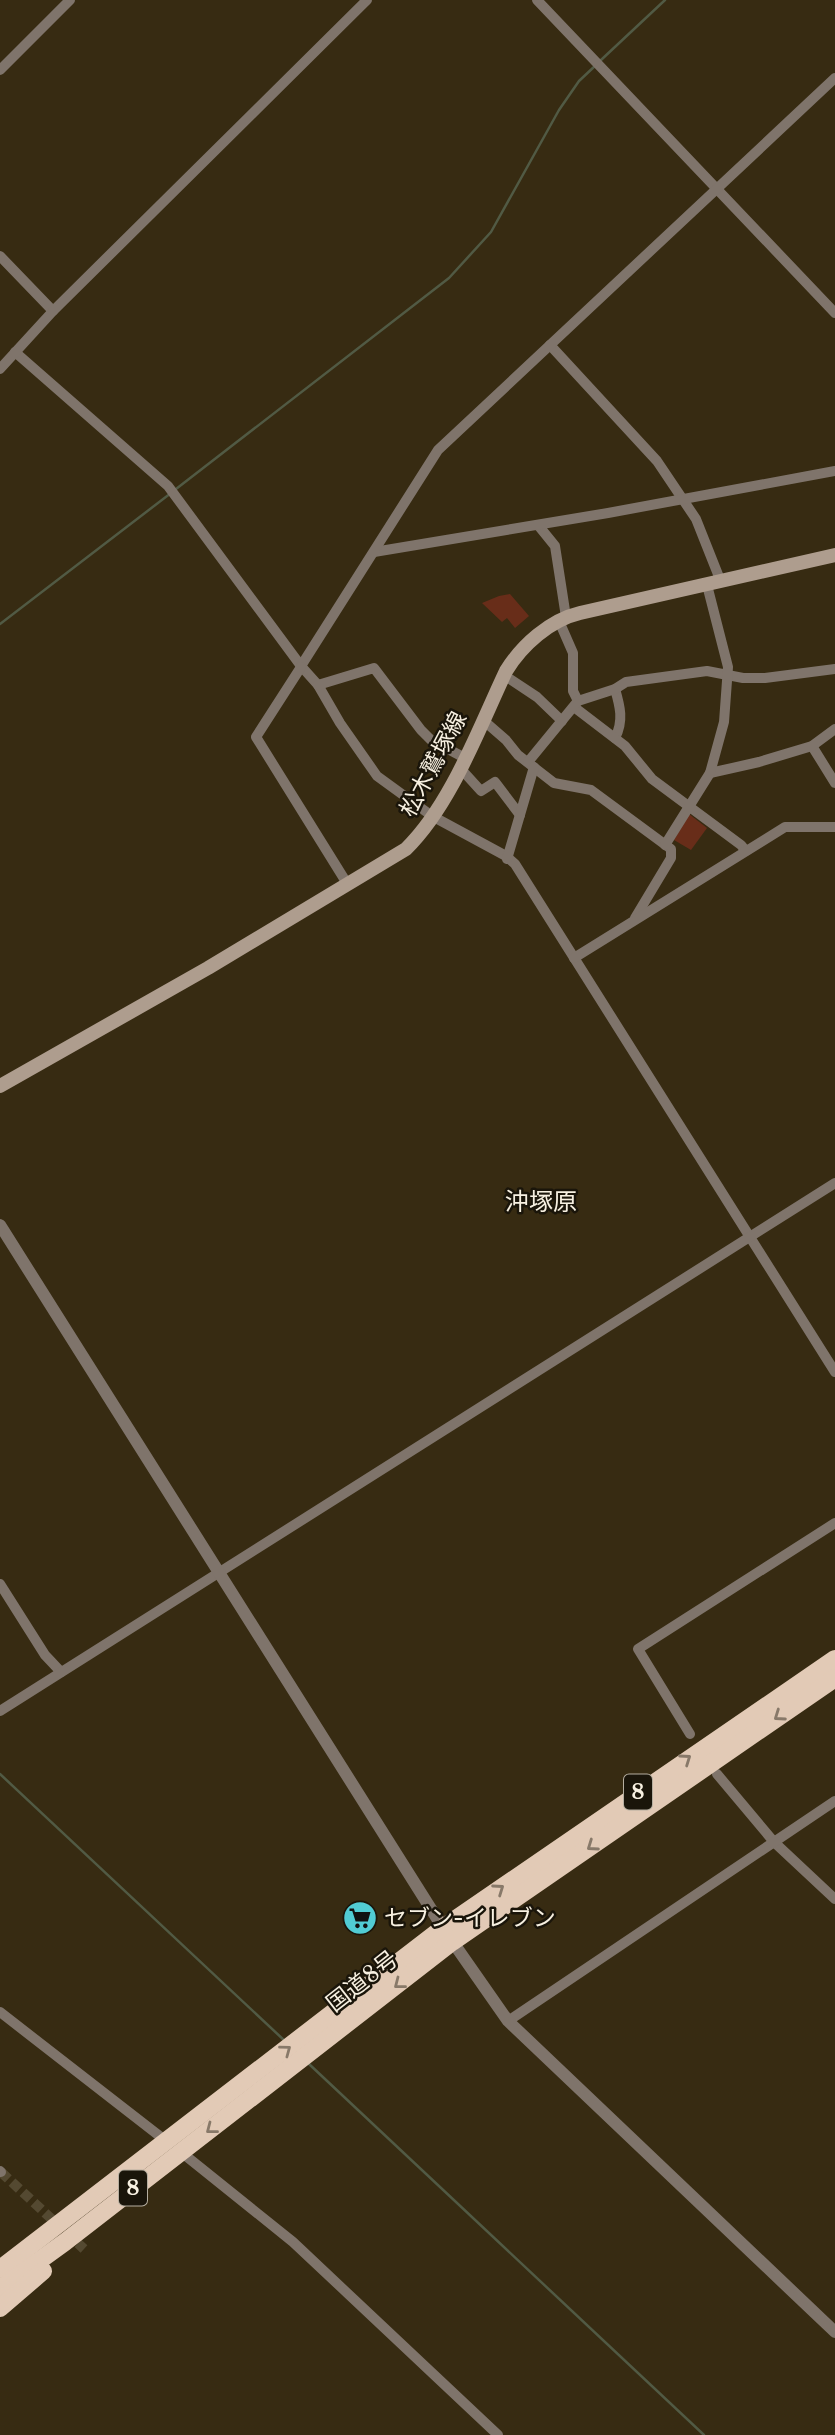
<svg xmlns="http://www.w3.org/2000/svg" width="835" height="2435" viewBox="0 0 835 2435" font-family="'Libre Baskerville','Noto Sans JP',serif">
<style>
.green{fill:#682d19}
.lines{fill:none;stroke-linecap:round;stroke-linejoin:round}
.stream{stroke:#515a44;stroke-width:2.5}
.minor-tunnel{stroke:#544931;stroke-width:10;stroke-dasharray:10 5;stroke-linecap:butt}
.minor{stroke:#7f746b;stroke-width:10}
.tertiary{stroke:#7f746b;stroke-width:12}
.secondary{stroke:#ae9d8e;stroke-width:14}
.trunk{stroke:#e2cab6;stroke-width:18}
.oneway{stroke:#887969}
.labels{text-anchor:middle;stroke-width:5;stroke-linejoin:round;paint-order:stroke}
.shield{fill:#1a150a;stroke:#b5aea0;stroke-width:2}
.shield-label{font-size:21px;font-weight:bold;fill:#f7f0e1}
.street-label{font-size:23px;fill:#f7f0e1;stroke:#1a150a}
.poi-label{font-size:23px;fill:#f7f0e1;stroke:#1a150a;text-anchor:start}
.neighbourhood-label{font-size:24px;fill:#f7f0e1;stroke:#1a150a}
</style>
<rect width="100%" height="100%" fill="#372b12"/>
<g class="green">
<polygon points="510,594 529,616 515,628 507,618 502,622 482,603 499,596"/>
<polygon points="689,814 707,828 691,850 674,840"/>
</g>
<g class="lines">
<g class="stream">
<polyline points="601,60 665,0"/>
<polyline points="176,489 449,278 491,232 559,110 579,81 596,65"/>
<polyline points="0,624 171,493"/>
<polyline points="0,1774 286,2042"/>
<polyline points="309,2064 704,2435"/>
</g>
<polyline class="minor-tunnel" points="1,2172 84,2249"/>
<g class="minor">
<polyline points="537,0 835,313"/>
<polyline points="0,70 70,0"/>
<polyline points="0,256 53,311"/>
<polyline points="550,345 657,461 696,519 721,582"/>
<polyline points="15,352 168,486 301,666 318,685 340,723 377,776 432,816 506,856 515,864 835,1372"/>
<polyline points="0,369 53,311 367,0"/>
<polyline points="538,525 555,546 566,617"/>
<polyline points="374,552 608,513 835,471"/>
<polyline points="559,621 573,653 573,691 578,701"/>
<polyline points="301,666 438,450 835,78"/>
<polyline points="301,667 256,737 348,885"/>
<polyline points="504,675 537,697 562,721"/>
<polyline points="318,685 374,668 421,730 431,740 465,758"/>
<path d="M615,689C620,706 624,721 615,738"/>
<polyline points="574,707 625,746 652,779 741,845 746,851"/>
<polyline points="483,720 506,740 518,755 554,783 591,790 671,849 671,858 635,918"/>
<polyline points="812,746 835,783"/>
<polyline points="528,762 578,701 615,689 626,682 707,671 743,678 765,678 835,669"/>
<polyline points="461,769 481,791 495,782 520,815"/>
<polyline points="710,773 759,762 812,746 835,729"/>
<polyline points="665,845 710,773 724,722 728,667 707,585"/>
<polyline points="507,859 534,767"/>
<polyline points="574,958 785,827 835,827"/>
<polyline points="0,1584 45,1655 61,1672"/>
<polyline points="0,1711 835,1183"/>
<polyline points="690,1734 638,1649 835,1523"/>
<polyline points="717,1774 774,1842 835,1899"/>
<polyline points="0,2012 166,2141"/>
<polyline points="508,2021 835,1801"/>
<polyline points="181,2152 293,2242 498,2435"/>
<polyline points="0,2171 1,2172"/>
</g>
<polyline class="tertiary" points="0,1225 443,1928 508,2021 835,2332"/>
<path class="secondary" d="M0,1086L208,968L406,849C451,805 479,728 506,671C522,645 550,620 580,613L835,555"/>
<g class="trunk">
<polyline points="0,2269 443,1928 835,1659"/>
<polyline points="0,2289 65,2242 452,1942 835,1678"/>
<polyline points="0,2308 43,2271"/>
</g>
</g>
<defs><path id="oneway-chevron" d="M-2-3.5L2.5 0L-2 3.5" fill="none" stroke-width="1.6" stroke-linecap="round" stroke-linejoin="round" transform="scale(1.75)"/></defs>
<g class="oneway">
<use href="#oneway-chevron" transform="translate(779 1716) rotate(145)"/>
<use href="#oneway-chevron" transform="translate(686 1759) rotate(-35)"/>
<use href="#oneway-chevron" transform="translate(592 1846) rotate(145)"/>
<use href="#oneway-chevron" transform="translate(499 1889) rotate(-35)"/>
<use href="#oneway-chevron" transform="translate(399 1984) rotate(142)"/>
<use href="#oneway-chevron" transform="translate(286 2050) rotate(-37)"/>
<use href="#oneway-chevron" transform="translate(211 2129) rotate(142)"/>
</g>
<defs>
<g id="supermarket-disc" transform="scale(1.75)"><circle r="9.5" fill="#51ccd4" stroke="#1a150a"/><path d="M-6-5.5h2.5l.6 2H6L4.5 2H-2.5L-4.4-4H-6ZM-1.5 3.2a1.3 1.3 0 1 0 .1 0ZM3 3.2a1.3 1.3 0 1 0 .1 0Z" fill="#111"/></g>
</defs>
<g fill-rule="evenodd">
<use href="#supermarket-disc" x="360" y="1918"/>
</g>
<g class="labels">
<g class="shield">
<rect x="624" y="1774.5" width="28" height="35" rx="5"/>
<rect x="119" y="2170.5" width="28" height="35" rx="5"/>
</g>
<g class="shield-label">
<text x="638" y="1799">8</text>
<text x="133" y="2195">8</text>
</g>
<g class="street-label">
<text transform="translate(433 764) rotate(-62)" y="8">松木鷲塚線</text>
<text transform="translate(362 1981) rotate(-38)" y="8">国道8号</text>
</g>
<g class="poi-label">
<text x="384" y="1926">セブン-イレブン</text>
</g>
<g class="neighbourhood-label">
<text x="541" y="1210">沖塚原</text>
</g>
</g>
</svg>
